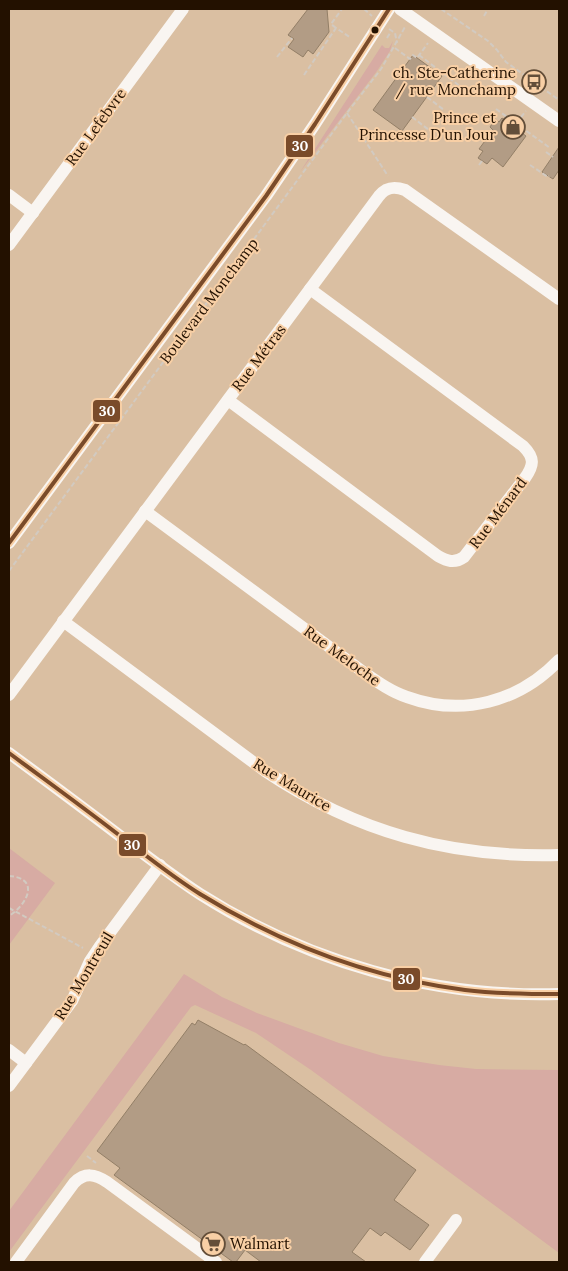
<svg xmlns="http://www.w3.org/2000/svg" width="568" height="1271" viewBox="0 0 568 1271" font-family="Lora,serif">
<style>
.green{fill:#d7aba3}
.building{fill:#b29c85;stroke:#937f67}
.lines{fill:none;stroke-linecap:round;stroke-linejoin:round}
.path{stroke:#d2cac1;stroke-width:2;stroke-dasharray:5 2.5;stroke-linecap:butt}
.minor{stroke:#f9f5f1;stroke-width:12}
.bus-1-casing{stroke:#f8cfa5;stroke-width:8}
.bus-1{stroke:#7a4b2a;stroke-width:4}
.bus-dot{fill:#231100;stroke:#f8cfa5;stroke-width:2}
.labels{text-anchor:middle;stroke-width:4;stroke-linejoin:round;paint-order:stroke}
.poi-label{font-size:15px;fill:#231100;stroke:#f8cfa5;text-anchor:end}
.street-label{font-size:15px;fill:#231100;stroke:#f8cfa5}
.line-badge{stroke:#f8cfa5;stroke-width:2}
.badge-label{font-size:14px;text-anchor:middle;font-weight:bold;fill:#fff}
</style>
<rect width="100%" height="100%" fill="#dabfa2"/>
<g class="green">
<polygon points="393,41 390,51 377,71 300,172 382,45 385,48 389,48"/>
<polygon points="9,848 55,883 9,945"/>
<polygon points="184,974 222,997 257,1013 339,1043 383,1056 439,1065 476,1069 559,1070 559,1253 311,1070 256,1033 195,1005 191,1007 9,1252 9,1211"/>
</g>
<g class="building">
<polygon points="308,9 327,9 329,32 313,54 308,50 303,57 288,47 294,39 288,35"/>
<polygon points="413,55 442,76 402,131 373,110"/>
<polygon points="502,118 526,136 503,167 492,158 487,164 478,158 483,151 479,149 493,130 490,127 495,119 499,122"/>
<polygon points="559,147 559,170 553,179 542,172"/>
<polygon points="198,1020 244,1045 245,1044 416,1170 394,1200 429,1225 410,1250 385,1232 381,1236 370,1228 352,1252 366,1262 261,1262 245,1250 236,1262 233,1262 114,1175 120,1168 97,1151 192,1023 195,1025"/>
</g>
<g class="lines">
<g class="path">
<polyline points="364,9 372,16"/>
<polyline points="441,9 488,41 497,50 506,62 559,100"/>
<polyline points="484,16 488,9"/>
<polyline points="336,28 331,24 342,9"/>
<polyline points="389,29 395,33 397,43"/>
<polyline points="387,38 390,33"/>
<polyline points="395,48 410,59 413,55 417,58 428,43"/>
<polyline points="419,55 461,87"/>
<polyline points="277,57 292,38"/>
<polyline points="304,75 336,28 351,38"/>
<polyline points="427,97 444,110"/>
<polyline points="496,109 550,148"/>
<polyline points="347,113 388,176"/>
<polyline points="412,117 429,130"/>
<polyline points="516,123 526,111"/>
<polyline points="546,152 553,157"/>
<polyline points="479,165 482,161"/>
<polyline points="530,165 548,177 549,176"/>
<polyline points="9,571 347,113 381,69 405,27"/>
<path d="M9,876C41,878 27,905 9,916"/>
<polyline points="9,908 83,948"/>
<polyline points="87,1156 96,1163"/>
</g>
<g class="minor">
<polyline points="400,9 559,121"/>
<polyline points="9,195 33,213"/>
<polyline points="9,245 183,9"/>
<path d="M228,400L438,556C447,561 454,564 464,557L525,478C534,465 535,458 523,446L310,289"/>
<path d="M145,511L366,674C379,683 392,692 407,697C462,717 519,702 559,660"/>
<polyline points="9,543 266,196 315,124 389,9"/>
<path d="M63,621L265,771C356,832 450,858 559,855"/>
<path d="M9,695L379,196C386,187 394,186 405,190L559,299"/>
<path d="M9,753C47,781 86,810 124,839C149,858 174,877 200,894C307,962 433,998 559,994"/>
<polyline points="9,1050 26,1063"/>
<polyline points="9,1086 72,1001 90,961 100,946 160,865"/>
<path d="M16,1262L74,1183C85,1172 95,1174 107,1182L216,1262"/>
<polyline points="425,1262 456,1220"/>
</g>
<g class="bus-1-casing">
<g id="bus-1">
<polyline points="9,543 266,196 315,124 389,9"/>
<path d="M9,753C44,779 80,805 115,832C143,853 171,876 200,894C281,944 371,978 465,990C496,994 528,994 559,994"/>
</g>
</g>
<use href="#bus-1" class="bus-1"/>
</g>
<defs>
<g id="bus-ring" transform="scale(1.25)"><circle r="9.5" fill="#f8cfa5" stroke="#634e39" stroke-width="1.5"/><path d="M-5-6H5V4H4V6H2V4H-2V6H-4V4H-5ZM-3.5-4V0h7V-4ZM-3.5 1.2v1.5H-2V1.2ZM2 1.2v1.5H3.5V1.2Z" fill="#634e39"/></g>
<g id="shop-ring" transform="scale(1.25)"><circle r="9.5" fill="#f8cfa5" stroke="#634e39" stroke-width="1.5"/><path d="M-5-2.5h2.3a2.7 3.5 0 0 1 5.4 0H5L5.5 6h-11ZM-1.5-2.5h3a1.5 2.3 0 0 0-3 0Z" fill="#634e39"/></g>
<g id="supermarket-ring" transform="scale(1.25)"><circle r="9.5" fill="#f8cfa5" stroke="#634e39" stroke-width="1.5"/><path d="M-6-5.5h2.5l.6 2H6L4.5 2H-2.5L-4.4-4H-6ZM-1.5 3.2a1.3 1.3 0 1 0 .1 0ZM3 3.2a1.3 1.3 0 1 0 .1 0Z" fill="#634e39"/></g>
</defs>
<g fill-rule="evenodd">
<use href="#bus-ring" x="534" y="82"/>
<use href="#shop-ring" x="513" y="127"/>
<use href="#supermarket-ring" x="213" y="1244"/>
</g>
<circle class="bus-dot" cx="375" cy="30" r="4.5"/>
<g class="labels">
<g class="poi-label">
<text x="516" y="78">ch. Ste-Catherine<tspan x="516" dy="17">/ rue Monchamp</tspan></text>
<text x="496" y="123">Prince et<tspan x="496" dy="17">Princesse D'un Jour</tspan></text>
<text x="230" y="1249" text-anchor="start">Walmart</text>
</g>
<g class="street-label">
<text transform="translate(96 127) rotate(-54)" y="5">Rue Lefebvre</text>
<text transform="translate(209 301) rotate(-53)" y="5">Boulevard Monchamp</text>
<text transform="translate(259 358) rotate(-53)" y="5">Rue Métras</text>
<text transform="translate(498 513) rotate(-53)" y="5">Rue Ménard</text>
<text transform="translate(342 656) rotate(36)" y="5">Rue Meloche</text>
<text transform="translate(292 785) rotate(31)" y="5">Rue Maurice</text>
<text transform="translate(84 976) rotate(-59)" y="5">Rue Montreuil</text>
</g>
</g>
<g class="line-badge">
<rect x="285" y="134" width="29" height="24" rx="5" fill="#7a4b2a"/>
<rect x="92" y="399" width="29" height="24" rx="5" fill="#7a4b2a"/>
<rect x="118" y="833" width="29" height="24" rx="5" fill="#7a4b2a"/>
<rect x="392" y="967" width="29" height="24" rx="5" fill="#7a4b2a"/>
</g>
<g class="badge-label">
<text x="300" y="151">30</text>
<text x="107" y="416">30</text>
<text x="132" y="850">30</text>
<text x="406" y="984">30</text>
</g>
<rect width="568" height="1271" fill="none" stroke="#231100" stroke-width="20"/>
</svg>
